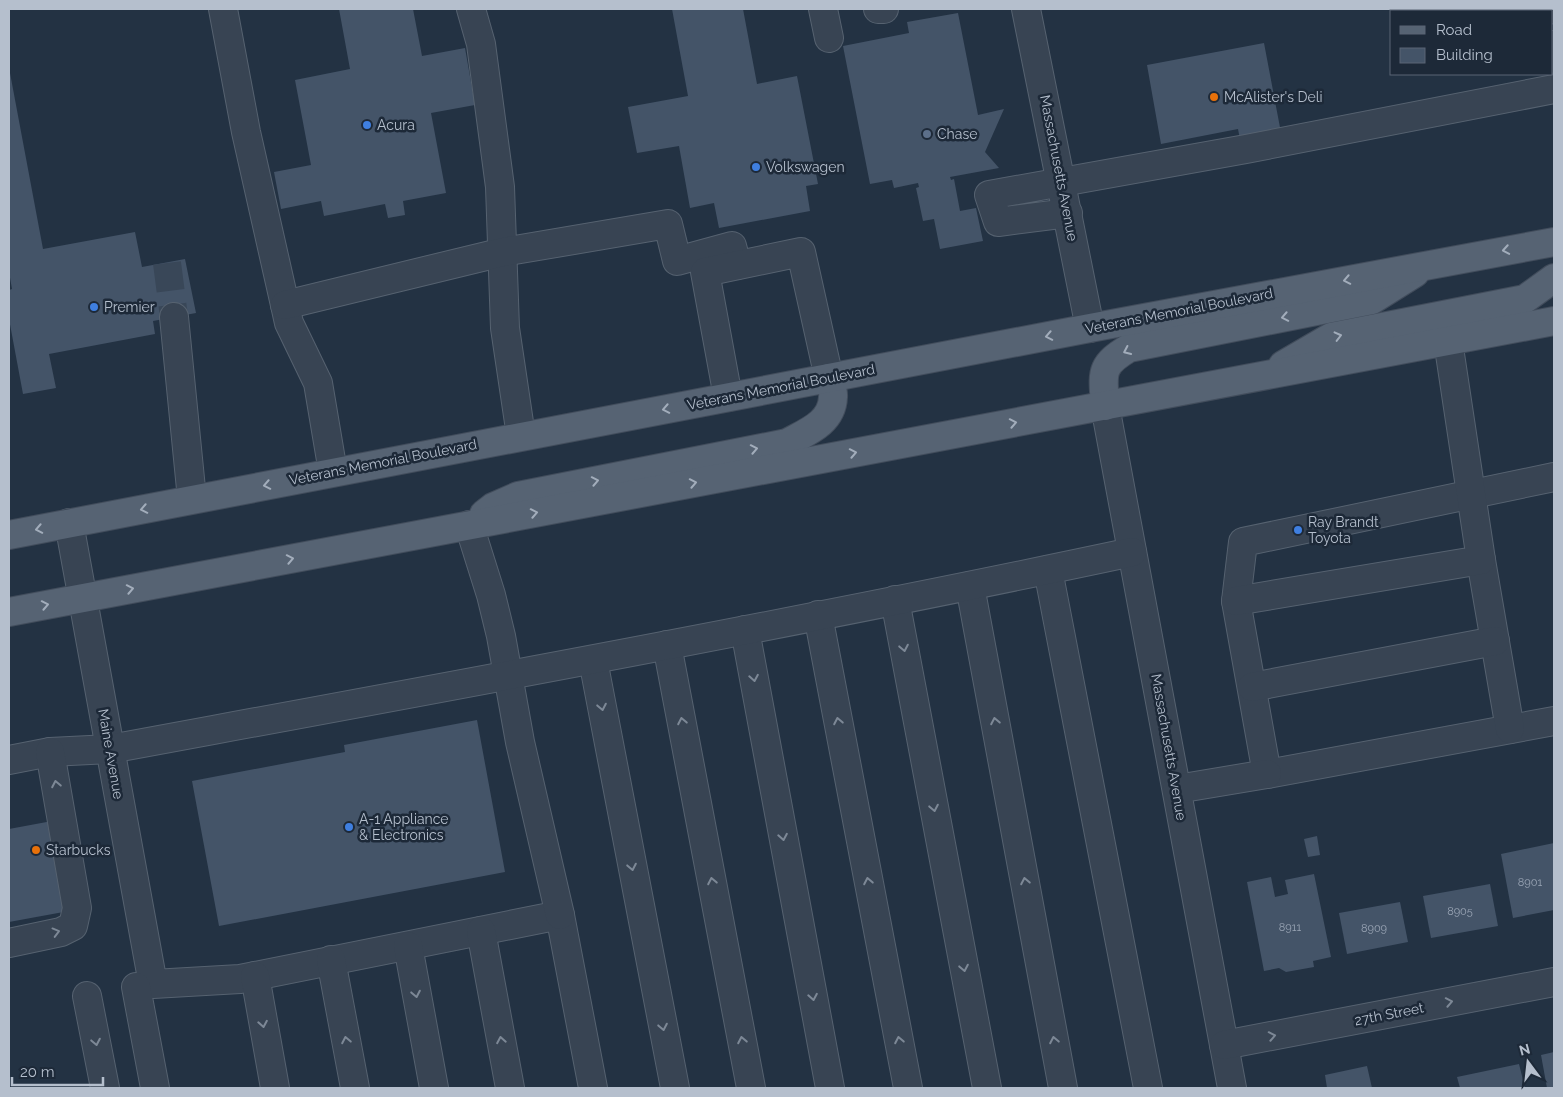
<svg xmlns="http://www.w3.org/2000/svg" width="1563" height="1097" viewBox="0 0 1563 1097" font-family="Raleway,sans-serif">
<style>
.building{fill:#445468}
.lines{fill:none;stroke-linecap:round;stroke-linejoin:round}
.minor-tunnel{stroke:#394758;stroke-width:28;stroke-dasharray:28 14;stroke-linecap:butt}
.minor-casing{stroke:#566270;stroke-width:30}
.major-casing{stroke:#424d5c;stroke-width:30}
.minor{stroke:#384453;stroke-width:28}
.major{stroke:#566373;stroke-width:28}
.oneway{stroke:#a2adbb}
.oneway2{stroke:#7d8896}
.food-dot{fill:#e8710a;stroke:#1d2938;stroke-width:2}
.shop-dot{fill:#3f7fe0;stroke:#1d2938;stroke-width:2}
.service-dot{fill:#5c6f8a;stroke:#1d2938;stroke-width:2}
.labels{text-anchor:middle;stroke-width:5;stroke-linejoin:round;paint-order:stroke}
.number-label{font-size:11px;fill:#99a4b4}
.poi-label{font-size:14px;fill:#b5bfcd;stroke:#1d2938;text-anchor:start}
.street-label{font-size:14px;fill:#b5bfcd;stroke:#1d2938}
</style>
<rect width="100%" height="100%" fill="#233243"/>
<g class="building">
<polygon points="339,9 413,9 422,56 465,48 475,105 431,113 446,193 403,201 405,215 388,218 385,204 324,216 321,201 281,209 274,172 311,165 295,80 350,69"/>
<polygon points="672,9 743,9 757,84 797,76 818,184 806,186 810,211 719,228 714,203 690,208 679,146 637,153 628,107 688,96"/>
<polygon points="958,13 978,115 1004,109 985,152 999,168 950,177 951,180 954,179 960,211 976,208 983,241 940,249 934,219 923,221 916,188 919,187 918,183 894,188 892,180 870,184 843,46 909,33 907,22"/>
<polygon points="1264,43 1282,138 1241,145 1238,129 1161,144 1147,65"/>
<polygon points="10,73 43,249 135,232 142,267 185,259 196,313 153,321 155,334 49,354 56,388 23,394 9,319 9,290 12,289 9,272"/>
<polygon points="477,720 505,872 219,926 192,781 345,752 344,745"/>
<polygon points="52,821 69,911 9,922 9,829"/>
<polygon points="1317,836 1320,855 1308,857 1304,839"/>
<polygon points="1554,843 1554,910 1513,918 1501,854"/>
<polygon points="1314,874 1331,957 1313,961 1314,967 1286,972 1279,968 1264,971 1247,882 1271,877 1275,897 1288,894 1285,880"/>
<polygon points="1490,884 1498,926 1431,938 1423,896"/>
<polygon points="1400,902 1408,942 1347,954 1339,913"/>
<polygon points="1554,1052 1554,1088 1547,1088 1541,1055"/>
<polygon points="1519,1064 1525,1088 1460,1088 1457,1077"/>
<polygon points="1367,1066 1372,1088 1327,1088 1325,1075"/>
</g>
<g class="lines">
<polyline class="minor-tunnel" points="167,263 174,317"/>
<g class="minor-casing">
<g id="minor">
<polyline points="223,9 246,132 285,305 289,323 318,383 333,472"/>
<polyline points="471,9 481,44 500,187 505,328 521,436"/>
<polyline points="823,9 829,38"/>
<polyline points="878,9 884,9"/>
<polyline points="1026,9 1090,328"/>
<polyline points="1546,9 1546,11"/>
<polyline points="1552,45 1554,59"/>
<polyline points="1068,213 998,222 989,195 1246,149 1554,89"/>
<polyline points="285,305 503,252 668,224 677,261 732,246 737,265"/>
<polyline points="174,317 192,499"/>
<polyline points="728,397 705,272 801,252 829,378"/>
<polyline points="1105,406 1232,1088"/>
<polyline points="1554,477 1243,542 1236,601 1267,774 1554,721"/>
<polyline points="69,523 153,984 240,979 560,915 593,1088"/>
<polyline points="469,525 491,595 501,636 520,742 560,915"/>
<polyline points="1481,560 1510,729"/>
<polyline points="1048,570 1148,1088"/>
<polyline points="970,586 1063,1088"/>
<polyline points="895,600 987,1088"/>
<polyline points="1236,601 1481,560 1448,341"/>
<polyline points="818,615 908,1088"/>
<polyline points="745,630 830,1088"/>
<polyline points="667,645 751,1088"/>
<polyline points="593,660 675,1088"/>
<polyline points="1252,687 1495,641"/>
<path d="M9,760L50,752L110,749C451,686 793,624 1132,552"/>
<polyline points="1177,789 1267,774"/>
<polyline points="481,931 510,1088"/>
<polyline points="9,943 61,932 73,926 77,908 50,752"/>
<polyline points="408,946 434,1088"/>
<polyline points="331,960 355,1088"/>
<polyline points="255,976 275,1088"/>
<polyline points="136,987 155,1088"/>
<polyline points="87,996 105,1088"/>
<polyline points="1224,1045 1554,982"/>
</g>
</g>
<g class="major-casing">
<g id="major">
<polyline points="1283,365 1331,337 1525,299 1554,278"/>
<path d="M1105,406C1103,373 1099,366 1129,348L1372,300L1415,273"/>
<path d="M484,514L493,507L518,496L787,443C807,432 832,423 833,397C834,391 830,384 829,378"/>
<polyline points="9,535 1090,328 1554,242"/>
<polyline points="9,612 1554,321"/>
</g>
</g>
<use href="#minor" class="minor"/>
<use href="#major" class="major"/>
</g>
<defs><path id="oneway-chevron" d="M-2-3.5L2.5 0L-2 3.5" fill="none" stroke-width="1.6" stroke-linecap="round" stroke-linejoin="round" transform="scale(1.25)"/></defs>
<g class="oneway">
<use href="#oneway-chevron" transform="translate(1506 250) rotate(170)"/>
<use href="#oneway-chevron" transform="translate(1347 280) rotate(169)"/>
<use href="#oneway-chevron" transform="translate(1285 317) rotate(169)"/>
<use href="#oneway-chevron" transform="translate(1049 336) rotate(169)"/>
<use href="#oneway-chevron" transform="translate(1338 336) rotate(-14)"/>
<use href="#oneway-chevron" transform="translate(1127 351) rotate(155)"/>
<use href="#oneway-chevron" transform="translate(666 409) rotate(169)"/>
<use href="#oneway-chevron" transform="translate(1013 423) rotate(-11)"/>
<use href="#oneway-chevron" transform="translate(754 449) rotate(-11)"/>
<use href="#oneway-chevron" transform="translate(853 453) rotate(-11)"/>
<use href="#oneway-chevron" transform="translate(595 481) rotate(-11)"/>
<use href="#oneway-chevron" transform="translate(693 483) rotate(-11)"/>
<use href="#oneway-chevron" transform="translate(267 485) rotate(169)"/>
<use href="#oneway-chevron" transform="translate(144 509) rotate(169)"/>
<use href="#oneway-chevron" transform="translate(534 513) rotate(-11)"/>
<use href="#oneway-chevron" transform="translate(39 529) rotate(169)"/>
<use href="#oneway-chevron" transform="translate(290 559) rotate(-11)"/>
<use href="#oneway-chevron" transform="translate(130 589) rotate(-11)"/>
<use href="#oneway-chevron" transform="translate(45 605) rotate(-11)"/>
</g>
<g class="oneway2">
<use href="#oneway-chevron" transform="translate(904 648) rotate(79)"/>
<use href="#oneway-chevron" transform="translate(754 678) rotate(80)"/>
<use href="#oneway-chevron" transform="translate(602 707) rotate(79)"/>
<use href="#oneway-chevron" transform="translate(682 721) rotate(-101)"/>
<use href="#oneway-chevron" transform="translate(838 721) rotate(-101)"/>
<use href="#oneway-chevron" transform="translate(995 721) rotate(-101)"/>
<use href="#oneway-chevron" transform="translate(56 784) rotate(-101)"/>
<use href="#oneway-chevron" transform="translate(934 808) rotate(79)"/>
<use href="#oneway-chevron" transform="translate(783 837) rotate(80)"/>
<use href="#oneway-chevron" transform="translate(632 867) rotate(79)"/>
<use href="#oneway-chevron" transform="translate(712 881) rotate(-101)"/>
<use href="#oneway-chevron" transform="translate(868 881) rotate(-101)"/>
<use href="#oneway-chevron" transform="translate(1025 881) rotate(-101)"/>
<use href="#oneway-chevron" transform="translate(56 932) rotate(-15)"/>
<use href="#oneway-chevron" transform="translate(964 968) rotate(79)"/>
<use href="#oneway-chevron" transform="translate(416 994) rotate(79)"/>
<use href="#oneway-chevron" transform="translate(813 997) rotate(80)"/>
<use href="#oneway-chevron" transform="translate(1449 1002) rotate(-11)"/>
<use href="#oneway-chevron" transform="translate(263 1024) rotate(80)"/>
<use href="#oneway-chevron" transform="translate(663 1027) rotate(79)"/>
<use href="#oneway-chevron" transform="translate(1272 1036) rotate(-11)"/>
<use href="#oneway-chevron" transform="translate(346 1040) rotate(-101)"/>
<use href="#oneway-chevron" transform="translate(501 1040) rotate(-100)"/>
<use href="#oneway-chevron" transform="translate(742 1040) rotate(-101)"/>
<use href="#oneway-chevron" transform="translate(899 1040) rotate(-101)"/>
<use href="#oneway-chevron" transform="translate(1054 1040) rotate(-101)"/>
<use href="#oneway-chevron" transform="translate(96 1042) rotate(79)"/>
</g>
<g class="food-dot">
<circle cx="1214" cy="97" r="5"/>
<circle cx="36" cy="850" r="5"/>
</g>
<g class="shop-dot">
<circle cx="367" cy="125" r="5"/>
<circle cx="756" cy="167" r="5"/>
<circle cx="94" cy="307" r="5"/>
<circle cx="1298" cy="530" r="5"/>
<circle cx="349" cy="827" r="5"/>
</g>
<circle class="service-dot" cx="927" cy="134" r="5"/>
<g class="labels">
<g class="number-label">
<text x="1530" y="886">8901</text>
<text x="1460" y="915">8905</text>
<text x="1290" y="931">8911</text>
<text x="1374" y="932">8909</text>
</g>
<g class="poi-label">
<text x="1224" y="102">McAlister's Deli</text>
<text x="377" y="130">Acura</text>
<text x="937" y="139">Chase</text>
<text x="766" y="172">Volkswagen</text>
<text x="104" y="312">Premier</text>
<text x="1308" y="527">Ray Brandt<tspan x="1308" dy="16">Toyota</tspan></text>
<text x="359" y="824">A-1 Appliance<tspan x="359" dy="16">&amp; Electronics</tspan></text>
<text x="46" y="855">Starbucks</text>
</g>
<g class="street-label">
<text transform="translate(1059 168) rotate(79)" y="5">Massachusetts Avenue</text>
<text transform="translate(1179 311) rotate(-11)" y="5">Veterans Memorial Boulevard</text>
<text transform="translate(781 387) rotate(-11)" y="5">Veterans Memorial Boulevard</text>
<text transform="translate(383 462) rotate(-11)" y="5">Veterans Memorial Boulevard</text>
<text transform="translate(1169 747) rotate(80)" y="5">Massachusetts Avenue</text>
<text transform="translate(111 754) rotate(80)" y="5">Maine Avenue</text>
<text transform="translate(1389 1014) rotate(-11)" y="5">27th Street</text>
</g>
</g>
<rect width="1563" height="1097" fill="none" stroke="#b5bfcd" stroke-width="20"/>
<rect x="1390" y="10" width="162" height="65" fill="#1d2938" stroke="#5a6574"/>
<rect x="1400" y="26" width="25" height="8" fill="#566373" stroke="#5a6574"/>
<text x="1436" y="35" font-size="15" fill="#b5bfcd">Road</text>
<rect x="1400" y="48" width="25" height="15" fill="#445468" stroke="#5a6574"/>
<text x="1436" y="60" font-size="15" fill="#b5bfcd">Building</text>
<g transform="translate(1528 1062) rotate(345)" stroke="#1d2938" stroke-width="4" paint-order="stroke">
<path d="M0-4L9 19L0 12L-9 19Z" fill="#b5bfcd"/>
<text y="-8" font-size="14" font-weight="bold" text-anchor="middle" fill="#b5bfcd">N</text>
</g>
<path d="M12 1077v8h91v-8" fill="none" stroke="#b5bfcd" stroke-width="2.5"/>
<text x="20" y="1077" font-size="15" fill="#b5bfcd" stroke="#1d2938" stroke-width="4" paint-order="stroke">20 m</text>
</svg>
